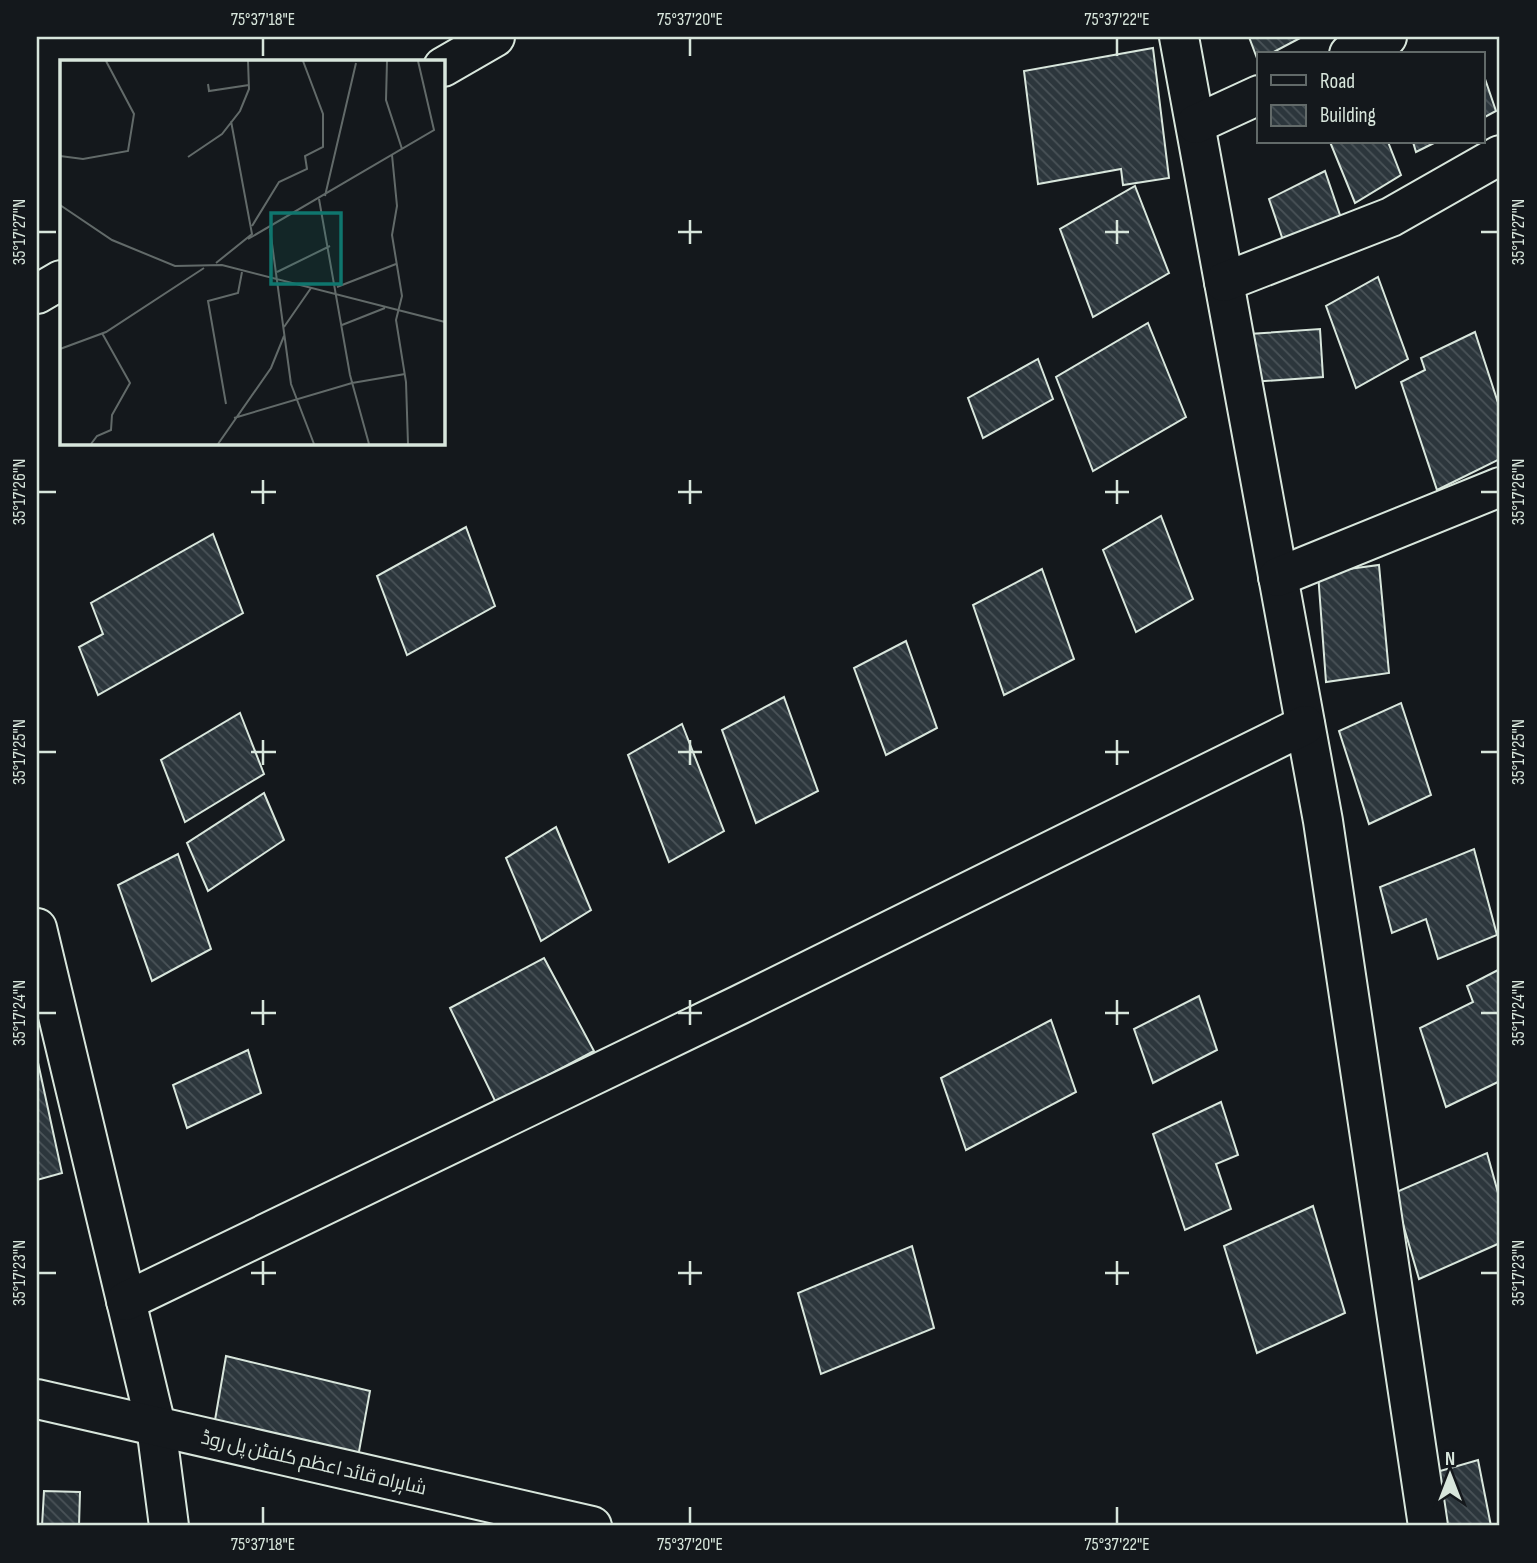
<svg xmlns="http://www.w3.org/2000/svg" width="1537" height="1563" viewBox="0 0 1537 1563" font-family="'Sofia Sans Condensed',Cairo,sans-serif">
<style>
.building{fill:url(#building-back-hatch);stroke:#d8e6dc;stroke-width:2}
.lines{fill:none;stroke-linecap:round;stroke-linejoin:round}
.street-casing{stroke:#d8e6dc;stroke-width:42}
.secondary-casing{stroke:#d8e6dc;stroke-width:42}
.highway-casing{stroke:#d8e6dc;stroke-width:42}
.street{stroke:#14181c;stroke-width:38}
.secondary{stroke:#14181c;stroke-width:38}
.highway{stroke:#14181c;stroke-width:38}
.ticks{fill:none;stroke:#d8e6dc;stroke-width:2.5}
.labels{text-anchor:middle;stroke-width:5;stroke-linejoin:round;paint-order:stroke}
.street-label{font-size:19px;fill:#d8e6dc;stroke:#14181c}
.inset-road{fill:none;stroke:#626a69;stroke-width:2}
.view{fill:#0f766e;fill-opacity:0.15;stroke:#0f766e;stroke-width:3.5}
.inset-edge{fill:none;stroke:#d8e6dc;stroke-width:3.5}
.neatline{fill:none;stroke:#d8e6dc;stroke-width:2.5}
.ticks-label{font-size:18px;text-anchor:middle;fill:#d8e6dc}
</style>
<defs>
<pattern id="building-back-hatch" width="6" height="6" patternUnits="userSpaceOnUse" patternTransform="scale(1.75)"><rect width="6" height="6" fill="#2c363c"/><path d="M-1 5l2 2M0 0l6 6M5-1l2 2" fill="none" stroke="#4a5358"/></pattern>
</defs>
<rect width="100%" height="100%" fill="#14181c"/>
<g class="building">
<polygon points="1249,37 1302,37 1270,54 1259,54 1258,61"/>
<polygon points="1153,48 1169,178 1123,185 1121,169 1038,184 1024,71"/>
<polygon points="1483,73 1496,111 1483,118"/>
<polygon points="1330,142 1388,142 1401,175 1355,203"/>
<polygon points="1413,142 1436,142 1416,152"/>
<polygon points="1325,171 1341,218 1285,246 1269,199"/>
<polygon points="1135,186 1169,273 1093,317 1060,229"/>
<polygon points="1378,277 1408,359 1356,388 1326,306"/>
<polygon points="1148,323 1186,417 1093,471 1056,377"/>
<polygon points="1320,329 1323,377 1251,382 1249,334"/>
<polygon points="1475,332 1500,409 1500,459 1437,490 1401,382 1425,370 1421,358"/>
<polygon points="1038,359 1053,399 983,438 968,398"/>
<polygon points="1161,516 1193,599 1136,632 1103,550"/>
<polygon points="466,527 495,606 407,655 377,576"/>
<polygon points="213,534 243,613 98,695 79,647 103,634 91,603"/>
<polygon points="1379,565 1389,673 1326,682 1318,573"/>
<polygon points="1042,569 1074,659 1004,695 973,605"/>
<polygon points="906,641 937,728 886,755 854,668"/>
<polygon points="784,697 818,791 756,823 722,730"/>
<polygon points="1401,703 1431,795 1369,824 1339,731"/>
<polygon points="240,713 264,774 185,822 161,760"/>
<polygon points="682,724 724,831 669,862 628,755"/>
<polygon points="264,793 284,840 208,891 187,843"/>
<polygon points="556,827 591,910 541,941 506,858"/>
<polygon points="1474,849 1497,935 1438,959 1426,919 1392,933 1380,887"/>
<polygon points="178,854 211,949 152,981 118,885"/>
<polygon points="544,958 594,1051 496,1103 450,1008"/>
<polygon points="1500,969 1500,1081 1446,1107 1420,1028 1473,1002 1467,986"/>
<polygon points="1199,996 1217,1050 1153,1083 1134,1029"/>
<polygon points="1051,1020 1076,1092 966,1150 941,1078"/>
<polygon points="248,1050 261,1093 187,1128 173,1085"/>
<polygon points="37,1058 62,1173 37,1180"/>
<polygon points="1221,1102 1238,1155 1216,1164 1231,1209 1185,1230 1153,1134"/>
<polygon points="1487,1153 1500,1200 1500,1243 1419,1279 1394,1193"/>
<polygon points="1313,1206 1345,1313 1257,1353 1224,1246"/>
<polygon points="912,1246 934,1328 821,1374 798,1293"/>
<polygon points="226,1356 370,1391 358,1457 215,1420"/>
<polygon points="1478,1460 1491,1526 1432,1526 1423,1476"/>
<polygon points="44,1491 80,1492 79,1526 42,1526"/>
</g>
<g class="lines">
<g class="street-casing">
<g id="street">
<polyline points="1179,37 1323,821 1428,1526"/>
<polyline points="1349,54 1387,37"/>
<polyline points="443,67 495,37"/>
<polyline points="1196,124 1259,95"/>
<polyline points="1224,282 1391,217 1500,155"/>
<polyline points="37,294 61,280"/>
<polyline points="1278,577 1500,487"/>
<polyline points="37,928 156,1426"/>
<polyline points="126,1301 739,1005 1305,725"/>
</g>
</g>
<g class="secondary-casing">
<polyline id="secondary" points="156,1426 169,1526"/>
</g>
<g class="highway-casing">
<polyline id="highway" points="37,1399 592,1526"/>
</g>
<use href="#street" class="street"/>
<use href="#secondary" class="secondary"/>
<use href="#highway" class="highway"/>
</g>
<path class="ticks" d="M263,38V56M690,38V56M1117,38V56M690,220V244M1117,220V244M38,232H56M678,232H702M1105,232H1129M1481,232H1498M263,480V504M690,480V504M1117,480V504M38,492H56M251,492H276M678,492H702M1105,492H1129M1481,492H1498M263,740V765M690,740V765M1117,740V765M38,752H56M251,752H276M678,752H702M1105,752H1129M1481,752H1498M263,1000V1025M690,1000V1025M1117,1000V1025M38,1013H56M251,1013H276M678,1013H702M1105,1013H1129M1481,1013H1498M263,1261V1285M690,1261V1285M1117,1261V1285M38,1273H56M251,1273H276M678,1273H702M1105,1273H1129M1481,1273H1498M263,1507V1524M690,1507V1524M1117,1507V1524"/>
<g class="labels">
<g class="street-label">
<text transform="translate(314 1462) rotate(13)" y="7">شاہراہ قائد اعظم کلفٹن پل روڈ</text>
</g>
</g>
<g transform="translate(60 60)">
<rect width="385" height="385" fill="#14181c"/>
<path class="inset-road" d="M327,1L326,40L342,89M148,24L149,31L189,25M332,95L337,146L332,175L342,236L336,260L346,322L348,384M0,96L23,99L68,91L74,54L46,1M128,97L162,74L180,51L189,29L188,1M265,136L296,3M259,139L290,315L309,384M0,145L52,180L115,206L162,205L385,262M192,166L219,122L247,109L245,96L263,87V54L243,1M210,169L231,324L254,384M188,179L374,70L358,1M156,203L192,174L171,61M217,212L270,186M277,227L336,204M282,265L325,248M224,267L251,228M0,289L46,272L144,208M166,344L148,241L178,233L182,212M174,358L292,323L345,314M31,384L37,376L51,370L52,355L70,323L42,273M158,384L211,308L224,276"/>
<path class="view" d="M211,153H281V224H211Z"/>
<rect width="385" height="385" class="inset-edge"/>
</g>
<rect width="1537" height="1563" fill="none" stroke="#14181c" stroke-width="77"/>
<rect x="1257" y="52" width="228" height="91" fill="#14181c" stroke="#626a69" stroke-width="2"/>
<rect x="1271" y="75" width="35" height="10" fill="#14181c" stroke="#626a69" stroke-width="2"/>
<text x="1320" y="88" font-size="21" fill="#d8e6dc">Road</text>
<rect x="1271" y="105" width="35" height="21" fill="url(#building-back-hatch)" stroke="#626a69" stroke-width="2"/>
<text x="1320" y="122" font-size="21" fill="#d8e6dc">Building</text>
<g transform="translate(1450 1475)" stroke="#14181c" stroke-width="5" paint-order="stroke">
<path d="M0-5L12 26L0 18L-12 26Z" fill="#d8e6dc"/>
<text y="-10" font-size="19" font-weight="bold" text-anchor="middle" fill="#d8e6dc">N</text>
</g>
<rect x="38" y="38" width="1460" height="1486" class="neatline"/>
<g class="ticks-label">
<text x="263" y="25">75°37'18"E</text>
<text x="690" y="25">75°37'20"E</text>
<text x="1117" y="25">75°37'22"E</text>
<text transform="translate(19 232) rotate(-90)" y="6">35°17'27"N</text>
<text transform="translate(1518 232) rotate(-90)" y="6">35°17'27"N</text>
<text transform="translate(19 492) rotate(-90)" y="6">35°17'26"N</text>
<text transform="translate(1518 492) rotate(-90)" y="6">35°17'26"N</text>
<text transform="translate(19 752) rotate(-90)" y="6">35°17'25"N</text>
<text transform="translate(1518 752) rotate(-90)" y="6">35°17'25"N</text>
<text transform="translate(19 1013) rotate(-90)" y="6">35°17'24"N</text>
<text transform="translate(1518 1013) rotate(-90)" y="6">35°17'24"N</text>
<text transform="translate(19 1273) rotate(-90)" y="6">35°17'23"N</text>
<text transform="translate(1518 1273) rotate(-90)" y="6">35°17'23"N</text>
<text x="263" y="1550">75°37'18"E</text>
<text x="690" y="1550">75°37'20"E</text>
<text x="1117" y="1550">75°37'22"E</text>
</g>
</svg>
